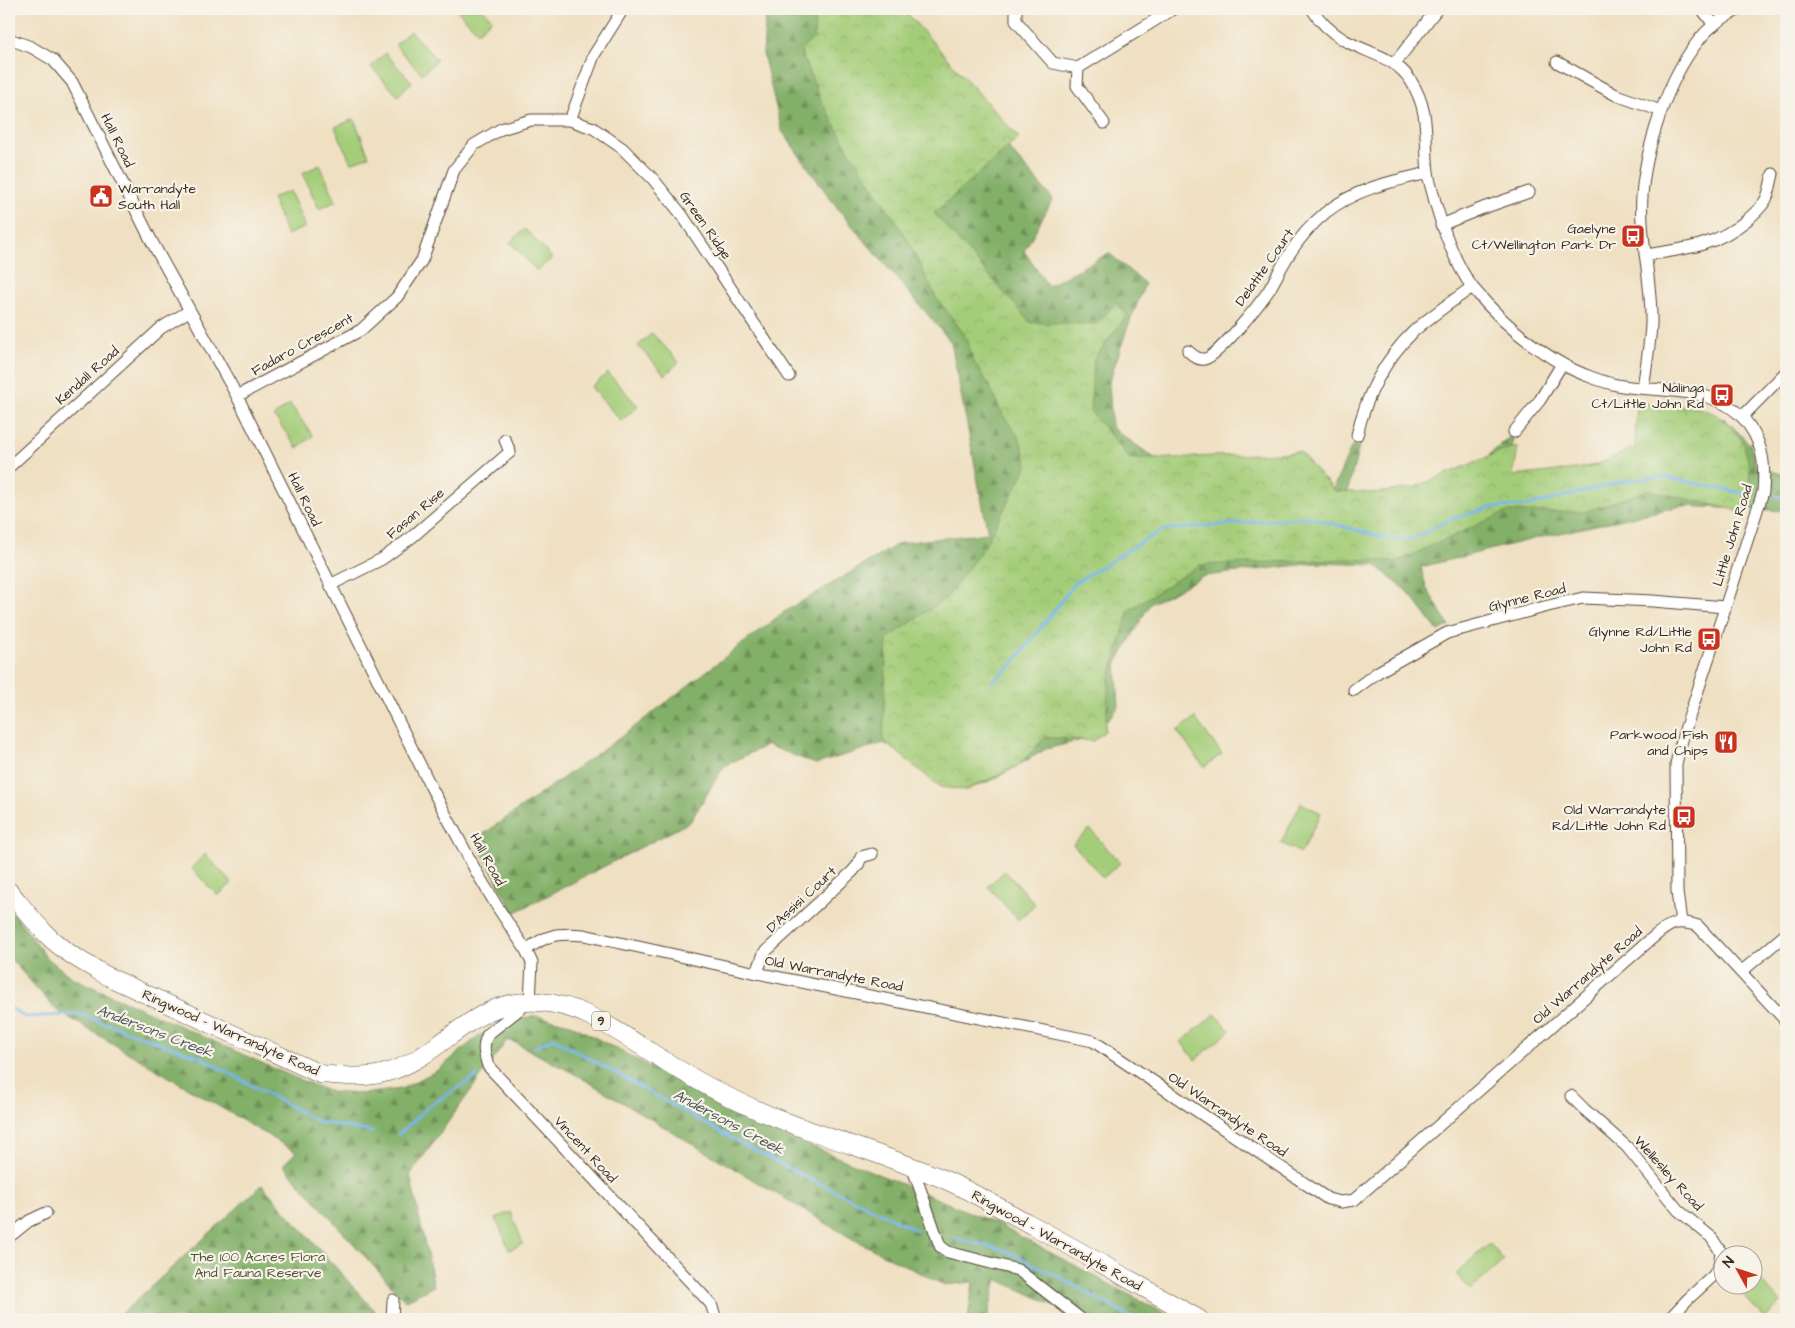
<svg xmlns="http://www.w3.org/2000/svg" width="1795" height="1328" viewBox="0 0 1795 1328" font-family="'Architects Daughter',sans-serif">
<style>
.grass{fill:#a4cd79;stroke:#707c4c}
.forest{fill:url(#forest-firs);stroke:#5f6d44}
.park{fill:url(#park-crowns);stroke:#707c4c}
.lines{fill:none;stroke-linecap:round;stroke-linejoin:round}
.stream{stroke:#79b6eb;stroke-width:3}
.minor-casing{stroke:#564537;stroke-width:13}
.primary-casing{stroke:#564537;stroke-width:19}
.minor{stroke:#fff;stroke-width:11}
.primary{stroke:#fff;stroke-width:18}
.labels{text-anchor:middle;stroke-width:4.5;stroke-linejoin:round;paint-order:stroke}
.shield{fill:#f7f3e8;stroke:#73665b;stroke-width:1}
.shield-label{font-size:12px;font-weight:bold;fill:#3b2a1e}
.street-label{font-size:14px;fill:#3b2a1e;stroke:#f7f3e8}
.poi-label{font-size:14px;fill:#3b2a1e;stroke:#f7f3e8;text-anchor:end}
.park-label{font-size:14px;fill:#555335;stroke:#f7f3e8}
.water-label{font-size:15px;font-style:italic;fill:#4e545c;stroke:#f7f3e8}
</style>
<defs>
<pattern id="forest-firs" width="22" height="20" patternUnits="userSpaceOnUse" patternTransform="scale(1.25)"><rect width="22" height="20" fill="#83b069"/><path d="M5 1l3.5 6h-7zM16 11l3.5 6h-7z" fill="#6c8f56"/></pattern>
<pattern id="park-crowns" width="20" height="18" patternUnits="userSpaceOnUse" patternTransform="scale(1.25)"><rect width="20" height="18" fill="#a4cd79"/><path d="M2 6a3 3 0 1 1 6 0M12 15a3 3 0 1 1 6 0" fill="none" stroke="#8eb068"/></pattern>
</defs>
<rect width="100%" height="100%" fill="#f7f3e8"/>
<filter id="ink" filterUnits="userSpaceOnUse"><feTurbulence type="fractalNoise" baseFrequency=".02" numOctaves="2"/><feDisplacementMap in="SourceGraphic" scale="10" xChannelSelector="R" yChannelSelector="G"/><feConvolveMatrix kernelMatrix="1 2 1 2 8 2 1 2 1" color-interpolation-filters="sRGB"/></filter>
<filter id="wash" filterUnits="userSpaceOnUse"><feTurbulence type="fractalNoise" baseFrequency=".0096" numOctaves="4" result="noise"/><feDisplacementMap in="SourceGraphic" scale="20" xChannelSelector="R" yChannelSelector="G"/><feGaussianBlur stdDeviation="1.12" result="paint"/><feColorMatrix in="noise" values="0 0 0 0 0 0 0 0 0 0 0 0 0 0 0 0 0 1.4 0 .05"/><feComposite in="paint" operator="in"/></filter>
<g filter="url(#wash)">
<rect width="100%" height="100%" fill="#efe0c2"/>
<g class="grass">
<polygon points="456,9 483,9 492,19 478,32"/>
<polygon points="410,31 437,60 422,74 395,45"/>
<polygon points="385,53 412,82 398,96 371,67"/>
<polygon points="354,119 369,156 351,163 335,127"/>
<polygon points="320,165 336,201 319,209 302,173"/>
<polygon points="290,191 305,227 287,235 272,198"/>
<polygon points="525,229 552,258 537,271 510,242"/>
<polygon points="652,333 679,362 665,375 638,346"/>
<polygon points="608,373 638,406 621,421 591,387"/>
<polygon points="290,404 313,436 297,448 274,416"/>
<polygon points="1195,718 1222,754 1204,767 1177,731"/>
<polygon points="1301,803 1321,813 1301,853 1281,843"/>
<polygon points="1090,829 1120,863 1103,878 1073,844"/>
<polygon points="205,854 232,883 218,896 191,868"/>
<polygon points="1005,871 1035,904 1018,920 988,886"/>
<polygon points="1215,1014 1230,1031 1195,1060 1181,1042"/>
<polygon points="511,1212 523,1244 509,1250 496,1218"/>
<polygon points="1489,1243 1504,1260 1471,1290 1456,1274"/>
<polygon points="1753,1272 1781,1303 1764,1318 1735,1286 1752,1286"/>
</g>
<g class="forest">
<polygon points="766,9 886,9 1053,199 1024,251 1048,286 1109,253 1145,284 1127,329 1109,382 1112,428 1159,461 1299,452 1333,489 1352,446 1359,447 1347,494 1394,500 1474,469 1509,437 1513,438 1510,486 1650,451 1655,405 1725,419 1750,444 1756,467 1786,475 1786,511 1681,506 1537,538 1421,567 1426,587 1449,626 1438,631 1409,593 1375,565 1317,563 1204,576 1150,604 1116,665 1119,706 1094,737 1046,749 993,780 965,790 884,743 816,764 767,745 724,766 690,822 514,913 475,840 621,737 784,612 900,543 988,533 951,342 837,208 782,131 763,54"/>
<polygon points="9,907 46,957 71,977 293,1077 331,1092 362,1094 401,1089 438,1070 480,1035 522,1018 537,1016 570,1024 751,1121 995,1223 1175,1319 1084,1319 997,1279 987,1319 968,1319 973,1282 944,1285 851,1238 580,1077 514,1042 507,1040 410,1175 434,1286 405,1301 283,1165 296,1152 56,1010 9,957"/>
<polygon points="262,1185 382,1319 116,1319"/>
</g>
<polygon class="park" points="815,9 903,9 1019,138 934,213 1031,323 1096,324 1117,303 1127,315 1094,359 1090,411 1131,460 1300,452 1334,491 1375,493 1413,488 1504,450 1518,447 1513,476 1593,467 1630,449 1635,449 1637,403 1691,407 1702,409 1715,414 1727,423 1736,432 1743,442 1750,468 1749,483 1740,511 1648,490 1584,512 1506,512 1398,561 1347,559 1199,565 1129,610 1109,680 1105,731 1093,741 1045,737 1019,765 966,790 940,787 883,740 887,639 946,598 984,547 1028,465 1019,437 1002,414 990,387 974,362 965,335 937,299 906,237 847,147 821,100 800,50 814,38"/>
<g class="lines">
<g class="stream">
<polyline points="1776,496 1786,498"/>
<polyline points="992,682 1013,664 1076,582 1162,530 1307,517 1394,540 1412,539 1451,519 1493,507 1527,506 1629,480 1664,477 1747,494"/>
<polyline points="9,1007 25,1017 79,1014 200,1057 319,1122 372,1132"/>
<polyline points="535,1047 553,1038 742,1144 806,1177 916,1230"/>
<polyline points="398,1135 429,1106 477,1076"/>
<polyline points="954,1238 1004,1250 1061,1278 1133,1319"/>
</g>
</g>
</g>
<g filter="url(#ink)">
<g class="lines">
<g class="minor-casing">
<g id="minor">
<polyline points="1016,9 1016,21 1053,63 1078,68 1173,9"/>
<path d="M1312,9C1320,22 1331,32 1344,40C1367,53 1396,57 1411,81C1431,113 1424,138 1428,172C1429,182 1433,192 1435,202C1443,229 1455,265 1473,288C1497,317 1529,345 1562,364C1578,373 1604,383 1622,386C1665,393 1723,385 1750,427C1764,448 1765,467 1763,492L1683,736L1676,764L1677,892L1681,922"/>
<polyline points="1702,9 1714,25"/>
<path d="M9,39L31,47L53,60L72,82L152,242L237,396L431,787L477,873L498,908L526,950L532,963L530,1001L488,1034C482,1046 484,1053 488,1066L711,1304L716,1319"/>
<polyline points="1557,62 1616,95 1661,111"/>
<polyline points="1395,63 1437,9"/>
<polyline points="1078,68 1077,86 1104,123"/>
<polyline points="570,120 594,55 623,9"/>
<polyline points="1441,225 1483,208 1529,192"/>
<path d="M1645,255C1685,249 1714,247 1747,220C1754,214 1764,205 1767,197C1770,190 1771,181 1773,174"/>
<path d="M1188,351C1193,355 1197,360 1204,359C1217,358 1261,302 1269,290C1276,278 1282,265 1290,253C1299,239 1312,224 1325,213C1355,189 1392,181 1428,173"/>
<path d="M1643,388C1646,367 1650,345 1651,324C1652,290 1644,256 1642,222C1638,168 1664,83 1699,40C1709,27 1725,15 1741,9"/>
<polyline points="237,396 361,330 397,297 422,260 454,170 474,145 501,129 531,120 570,120 593,128 622,148 653,179 682,215 789,376"/>
<polyline points="1743,416 1786,372"/>
<polyline points="1514,432 1540,400 1562,364"/>
<path d="M1357,435C1366,396 1385,359 1414,331C1432,315 1453,301 1472,287"/>
<polyline points="9,467 161,328 189,311"/>
<polyline points="330,585 382,559 412,537 510,452 505,440"/>
<polyline points="1354,690 1378,672 1447,633 1548,606 1583,598 1653,601 1725,607"/>
<path d="M526,950C548,934 557,933 584,935L757,973L1093,1041L1328,1199L1341,1202L1354,1200L1650,940C1668,925 1675,918 1698,926L1786,1021"/>
<polyline points="1741,972 1786,934"/>
<polyline points="757,973 764,953 852,872 858,865 861,857 872,854"/>
<polyline points="1571,1096 1584,1109 1627,1147 1678,1210 1711,1237 1721,1252 1719,1266 1714,1275 1688,1299 1669,1319"/>
<polyline points="912,1166 940,1246 948,1252 1018,1270 1081,1319"/>
<polyline points="9,1237 29,1221 46,1213"/>
<polyline points="392,1319 393,1300"/>
</g>
</g>
<g class="primary-casing">
<path id="primary" d="M9,891C21,905 33,921 47,935C65,953 88,965 111,978L320,1074C343,1076 365,1079 388,1072C445,1055 472,997 540,1002C581,1005 612,1028 646,1049C674,1067 701,1084 731,1098C798,1131 872,1149 941,1178C971,1191 1000,1208 1028,1223C1086,1254 1142,1287 1199,1319"/>
</g>
<use href="#minor" class="minor"/>
<use href="#primary" class="primary"/>
</g>
</g>
<defs>
<g id="civic-square" transform="scale(1.25)"><rect x="-9" y="-9" width="18" height="18" rx="4" fill="#c8321e" stroke="#f7f3e8"/><path d="M-.6-6.5H3V-4.5H.6V-3L4-1V1h2V6H-6V1h2V-1L-.6-3ZM-1.2 2.5V6h2.4V2.5Z" fill="#fff"/></g>
<g id="bus-square" transform="scale(1.25)"><rect x="-9" y="-9" width="18" height="18" rx="4" fill="#c8321e" stroke="#f7f3e8"/><path d="M-5-6H5V4H4V6H2V4H-2V6H-4V4H-5ZM-3.5-4V0h7V-4ZM-3.5 1.2v1.5H-2V1.2ZM2 1.2v1.5H3.5V1.2Z" fill="#fff"/></g>
<g id="restaurant-square" transform="scale(1.25)"><rect x="-9" y="-9" width="18" height="18" rx="4" fill="#c8321e" stroke="#f7f3e8"/><path d="M-5-6h1v4h1v-4h1v4h1v-4h1v5L-1.5 .5V6h-2V.5L-5-1ZM5-6V6H3V1.5H1.5Q1.5-4 5-6Z" fill="#fff"/></g>
</defs>
<g fill-rule="evenodd">
<use href="#civic-square" x="101" y="196"/>
<use href="#bus-square" x="1633" y="236"/>
<use href="#bus-square" x="1722" y="395"/>
<use href="#bus-square" x="1709" y="639"/>
<use href="#restaurant-square" x="1726" y="742"/>
<use href="#bus-square" x="1684" y="817"/>
</g>
<g class="labels">
<rect class="shield" x="592" y="1011.5" width="18" height="19" rx="4"/>
<g class="shield-label">
<text x="601" y="1025">9</text>
</g>
<g class="street-label">
<text transform="translate(118 140) rotate(64)" y="5">Hall Road</text>
<text transform="translate(706 225) rotate(55)" y="5">Green Ridge</text>
<text transform="translate(1264 267) rotate(-55)" y="5">Delatite Court</text>
<text transform="translate(302 344) rotate(-29)" y="5">Fadaro Crescent</text>
<text transform="translate(87 375) rotate(-42)" y="5">Kendall Road</text>
<text transform="translate(305 499) rotate(64)" y="5">Hall Road</text>
<text transform="translate(415 513) rotate(-40)" y="5">Fasan Rise</text>
<text transform="translate(1732 535) rotate(-73)" y="5">Little John Road</text>
<text transform="translate(1527 597) rotate(-14)" y="5">Glynne Road</text>
<text transform="translate(488 859) rotate(61)" y="5">Hall Road</text>
<text transform="translate(801 899) rotate(-43)" y="5">D'Assisi Court</text>
<text transform="translate(834 973) rotate(11)" y="5">Old Warrandyte Road</text>
<text transform="translate(1587 975) rotate(-41)" y="5">Old Warrandyte Road</text>
<text transform="translate(231 1032) rotate(24)" y="5">Ringwood - Warrandyte Road</text>
<text transform="translate(1228 1114) rotate(34)" y="5">Old Warrandyte Road</text>
<text transform="translate(586 1149) rotate(47)" y="5">Vincent Road</text>
<text transform="translate(1669 1173) rotate(48)" y="5">Wellesley Road</text>
<text transform="translate(1057 1240) rotate(29)" y="5">Ringwood - Warrandyte Road</text>
</g>
<g class="poi-label">
<text x="118" y="193" text-anchor="start">Warrandyte<tspan x="118" dy="16">South Hall</tspan></text>
<text x="1616" y="233">Gaelyne<tspan x="1616" dy="16">Ct/Wellington Park Dr</tspan></text>
<text x="1704" y="392">Nalinga<tspan x="1704" dy="16">Ct/Little John Rd</tspan></text>
<text x="1692" y="636">Glynne Rd/Little<tspan x="1692" dy="16">John Rd</tspan></text>
<text x="1708" y="739">Parkwood Fish<tspan x="1708" dy="16">and Chips</tspan></text>
<text x="1666" y="814">Old Warrandyte<tspan x="1666" dy="16">Rd/Little John Rd</tspan></text>
</g>
<g class="park-label">
<text x="258" y="1261">The 100 Acres Flora<tspan x="258" dy="16">And Fauna Reserve</tspan></text>
</g>
<g class="water-label">
<text transform="translate(155 1031) rotate(21)" y="5">Andersons Creek</text>
<text transform="translate(729 1122) rotate(28)" y="5">Andersons Creek</text>
</g>
</g>
<rect width="1795" height="1328" fill="none" stroke="#f7f3e8" stroke-width="30"/>
<g transform="translate(1738 1270) rotate(310)"><circle r="24" fill="#f7f3e8" stroke="#aca397"/>
<path d="M0-4L9 19L0 12L-9 19Z" fill="#c8321e"/>
<text y="-8" font-size="14" font-weight="bold" text-anchor="middle" fill="#3b2a1e">N</text>
</g>
</svg>
